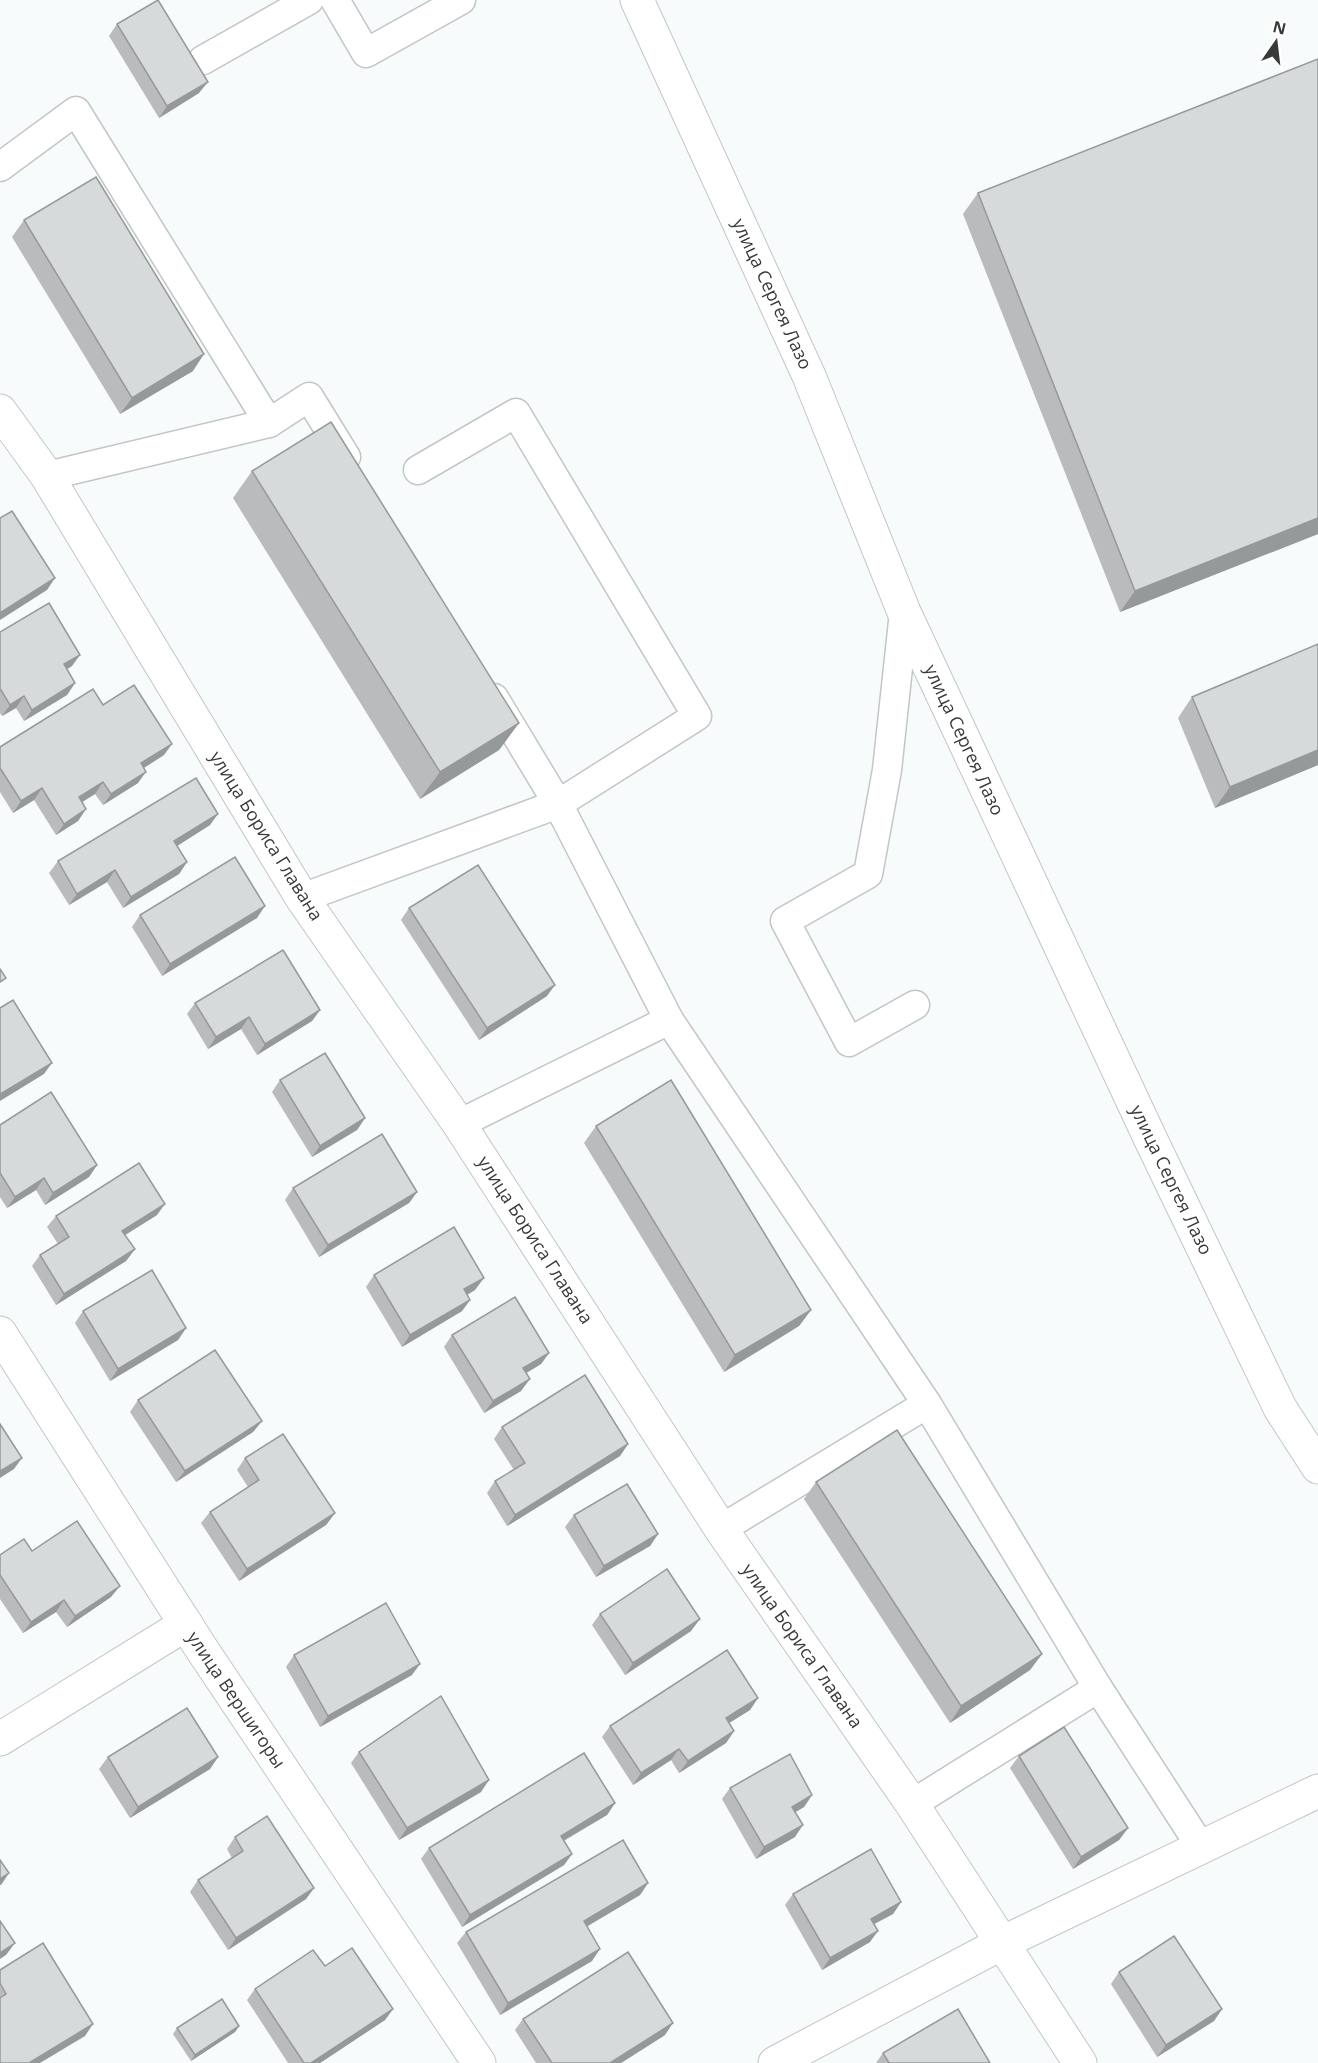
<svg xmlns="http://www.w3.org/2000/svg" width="1318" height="2063" viewBox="0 0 1318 2063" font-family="'Open Sans',sans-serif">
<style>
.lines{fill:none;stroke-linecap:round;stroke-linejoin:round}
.service-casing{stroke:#c2c6c5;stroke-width:31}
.minor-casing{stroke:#c2c6c5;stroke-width:35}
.service{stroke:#fff;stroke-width:28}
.minor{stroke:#fff;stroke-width:33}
.wall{fill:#b9bbbc}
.shaded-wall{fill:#969999}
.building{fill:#d7dadb;stroke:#969999;stroke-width:1.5}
.labels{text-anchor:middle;stroke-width:5;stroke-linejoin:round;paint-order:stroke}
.street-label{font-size:18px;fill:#383939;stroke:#fff}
</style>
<rect width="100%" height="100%" fill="#f7fbfb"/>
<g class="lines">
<g class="service-casing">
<g id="service">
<polyline points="335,0 366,53 461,0"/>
<polyline points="203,60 309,0"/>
<polyline points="0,167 76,111 269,423"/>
<polyline points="418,470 516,413 697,716 558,804 669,1020 459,1124"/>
<polyline points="47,476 269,423 309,397 346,457"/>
<polyline points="904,612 887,770 868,874 785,921 849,1042 915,1005"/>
<polyline points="302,898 558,804 494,698"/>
<polyline points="669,1020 927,1404"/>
<polyline points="721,1529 927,1404 1098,1688 912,1804"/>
<polyline points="1098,1688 1201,1847"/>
</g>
</g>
<g class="minor-casing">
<g id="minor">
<polyline points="637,0 809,376 904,612 1151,1140 1280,1408 1318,1467"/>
<polyline points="0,411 47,476 302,898 459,1124 721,1529 912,1804 1080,2063"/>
<polyline points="0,1333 201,1648 479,2063"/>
<polyline points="0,1739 186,1624"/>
<polyline points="775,2063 1004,1942 1318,1791"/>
</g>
</g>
<use href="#service" class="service"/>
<use href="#minor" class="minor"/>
</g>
<g class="wall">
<polygon points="117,24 199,93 159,118 109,36"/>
<polygon points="1318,59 1318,534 1120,612 963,214 978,193"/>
<polygon points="24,220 193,371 120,414 12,237"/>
<polygon points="252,471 519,723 499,750 420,799 233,498"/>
<polygon points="0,632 72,666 67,669 75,683 67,695 24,721 16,708 2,716 0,713"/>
<polygon points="1192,697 1318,765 1215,808 1178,718"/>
<polygon points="103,705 164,755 143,768 138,783 103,805 95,794 82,802 86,809 78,821 56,835 34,800 13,813 0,792 0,747"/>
<polygon points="210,825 177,846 187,862 179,874 123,908 107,882 69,905 49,873 58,861"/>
<polygon points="409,908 547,996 479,1040 401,920"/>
<polygon points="140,915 257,918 162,976 132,927"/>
<polygon points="195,1003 320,1010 312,1021 257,1055 241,1029 208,1049 187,1014"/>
<polygon points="280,1080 365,1118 357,1130 312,1157 272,1092"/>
<polygon points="0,1125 97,1165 89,1177 45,1205 36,1190 7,1208 0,1197"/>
<polygon points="596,1126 811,1310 799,1326 724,1372 584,1143"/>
<polygon points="293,1188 417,1192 409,1203 319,1257 285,1200"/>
<polygon points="157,1215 125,1235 135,1249 126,1261 56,1305 32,1266 40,1255 58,1244 47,1227 56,1216"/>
<polygon points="374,1275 475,1290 467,1295 470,1300 462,1311 402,1347 366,1287"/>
<polygon points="83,1311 186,1328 178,1340 110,1381 75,1323"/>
<polygon points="452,1335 549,1353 541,1364 526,1373 521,1391 484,1413 444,1347"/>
<polygon points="138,1400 262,1421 253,1432 176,1482 130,1412"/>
<polygon points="502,1427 628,1444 620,1456 507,1526 487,1493 495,1481 514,1470 494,1439"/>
<polygon points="245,1458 335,1513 326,1525 239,1581 201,1523 210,1512 248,1487 237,1470"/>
<polygon points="816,1482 1042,1654 1030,1670 950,1723 804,1499"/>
<polygon points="574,1515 658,1534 650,1546 596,1577 565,1527"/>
<polygon points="32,1551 111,1597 67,1627 56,1612 23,1633 0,1599 0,1555"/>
<polygon points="600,1614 691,1631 625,1675 592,1625"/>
<polygon points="294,1655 412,1675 320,1727 286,1667"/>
<polygon points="758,1698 750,1710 729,1723 734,1731 726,1743 679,1773 671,1760 633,1785 602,1737 610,1726"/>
<polygon points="359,1752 481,1792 399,1840 351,1763"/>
<polygon points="1019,1756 1128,1828 1119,1840 1073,1869 1010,1768"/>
<polygon points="108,1757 218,1757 210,1769 130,1818 99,1769"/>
<polygon points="730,1788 812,1795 804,1807 796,1812 795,1837 756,1859 722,1799"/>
<polygon points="615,1803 607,1815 564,1841 572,1854 564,1865 462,1927 421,1859 429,1848"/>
<polygon points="235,1837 314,1888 306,1899 228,1950 190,1892 198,1880 232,1858 227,1849"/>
<polygon points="648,1883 640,1895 587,1926 592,1961 500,2015 457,1943 466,1932"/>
<polygon points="793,1894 901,1902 893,1914 874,1924 870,1942 822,1970 785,1905"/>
<polygon points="325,1966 393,2009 385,2020 320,2063 288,2063 247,2000 255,1989"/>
<polygon points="0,1970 85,2036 0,2063"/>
<polygon points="1119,1972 1222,2009 1214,2021 1157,2057 1111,1984"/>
<polygon points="523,2019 665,2035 621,2063 536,2063 515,2030"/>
<polygon points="239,2026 235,2032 191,2061 173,2034 177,2028"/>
<polygon points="883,2053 990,2063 876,2063"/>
</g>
<g class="shaded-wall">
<polygon points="208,82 199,93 159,118 167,106"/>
<polygon points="204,354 193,371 120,414 132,398"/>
<polygon points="1318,518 1318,534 1120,612 1135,591"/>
<polygon points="55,578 47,590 0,620 0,613"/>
<polygon points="80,655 72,666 56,676 64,664"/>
<polygon points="75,683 67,695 24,721 32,710"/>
<polygon points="24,696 16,708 2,716 10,705"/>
<polygon points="519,723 499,750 420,799 440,772"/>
<polygon points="172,744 164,755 133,775 141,763"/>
<polygon points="1318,750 1318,765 1215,808 1230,787"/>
<polygon points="146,772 138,783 103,805 111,794"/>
<polygon points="103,782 95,794 71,809 79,797"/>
<polygon points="42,788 34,800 13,813 21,801"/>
<polygon points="86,809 78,821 56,835 64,824"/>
<polygon points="218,814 210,825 166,853 174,841"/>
<polygon points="187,862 179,874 123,908 131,897"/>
<polygon points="115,870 107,882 69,905 77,894"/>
<polygon points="265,906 257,918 162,976 170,964"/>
<polygon points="555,985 547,996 479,1040 487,1028"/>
<polygon points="320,1010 312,1021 257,1055 265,1044"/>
<polygon points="249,1017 241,1029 208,1049 216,1037"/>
<polygon points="52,1063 44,1074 0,1101 0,1094"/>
<polygon points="365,1118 357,1130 312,1157 320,1146"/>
<polygon points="97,1165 89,1177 45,1205 53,1193"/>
<polygon points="44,1178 36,1190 7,1208 15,1197"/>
<polygon points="417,1192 409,1203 319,1257 328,1245"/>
<polygon points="165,1204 157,1215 114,1242 122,1231"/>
<polygon points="135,1249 126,1261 56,1305 64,1294"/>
<polygon points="484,1278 475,1290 456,1301 464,1289"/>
<polygon points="470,1300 462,1311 402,1347 410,1335"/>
<polygon points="811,1310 799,1326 724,1372 735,1355"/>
<polygon points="186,1328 178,1340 110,1381 118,1369"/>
<polygon points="549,1353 541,1364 515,1380 523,1368"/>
<polygon points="530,1379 521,1391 484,1413 493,1401"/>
<polygon points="262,1421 253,1432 176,1482 185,1471"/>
<polygon points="628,1444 620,1456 507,1526 515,1515"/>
<polygon points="22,1458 14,1469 0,1478 0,1471"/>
<polygon points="335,1513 326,1525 239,1581 247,1569"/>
<polygon points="658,1534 650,1546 596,1577 604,1566"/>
<polygon points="120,1586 111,1597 67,1627 75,1616"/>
<polygon points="64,1600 56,1612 23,1633 31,1622"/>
<polygon points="700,1619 691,1631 625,1675 633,1663"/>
<polygon points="1042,1654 1030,1670 950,1723 961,1706"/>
<polygon points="420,1664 412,1675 320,1727 328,1716"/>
<polygon points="758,1698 750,1710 718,1730 726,1718"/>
<polygon points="734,1731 726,1743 679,1773 688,1761"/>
<polygon points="679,1749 671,1760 633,1785 641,1773"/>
<polygon points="218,1757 210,1769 130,1818 138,1807"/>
<polygon points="489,1780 481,1792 399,1840 407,1828"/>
<polygon points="812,1795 804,1807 784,1818 792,1807"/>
<polygon points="615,1803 607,1815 552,1847 561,1836"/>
<polygon points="803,1825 795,1837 756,1859 764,1847"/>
<polygon points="1128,1828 1119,1840 1073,1869 1081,1857"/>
<polygon points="572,1854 564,1865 462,1927 470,1915"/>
<polygon points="9,1873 1,1885 0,1885 0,1879"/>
<polygon points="648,1883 640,1895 576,1933 584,1921"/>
<polygon points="314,1888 306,1899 228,1950 236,1938"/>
<polygon points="901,1902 893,1914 863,1930 871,1919"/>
<polygon points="878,1931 870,1942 822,1970 830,1958"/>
<polygon points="15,1943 6,1955 0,1959 0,1953"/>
<polygon points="600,1949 592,1961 500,2015 508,2003"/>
<polygon points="393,2009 385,2020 320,2063 311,2063"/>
<polygon points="1222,2009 1214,2021 1157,2057 1166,2045"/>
<polygon points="673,2023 665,2035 621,2063 610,2063"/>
<polygon points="93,2024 85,2036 40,2063 29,2063"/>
<polygon points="239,2026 235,2032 191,2061 195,2055"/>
</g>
<g class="building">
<polygon points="158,0 208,82 167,106 117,24"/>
<polygon points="1318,59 1318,518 1135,591 978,193"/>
<polygon points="96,177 204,354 132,398 24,220"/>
<polygon points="331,422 519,723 440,772 252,471"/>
<polygon points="12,511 55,578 0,613 0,518"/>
<polygon points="49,603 80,655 64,664 75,683 32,710 24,696 10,705 1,690 0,690 0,632"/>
<polygon points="1318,644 1318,750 1230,787 1192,697"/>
<polygon points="134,685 172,744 141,763 146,772 111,794 103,782 79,797 86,809 64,824 42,788 21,801 0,768 0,747 93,689 103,705"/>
<polygon points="196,778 218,814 174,841 187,862 131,897 115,870 77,894 58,861"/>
<polygon points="235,857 265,906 170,964 140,915"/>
<polygon points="478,865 555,985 487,1028 409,908"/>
<polygon points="283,950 320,1010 265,1044 249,1017 216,1037 195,1003"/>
<polygon points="0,969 6,978 0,982"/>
<polygon points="13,1000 52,1063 0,1094 0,1008"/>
<polygon points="325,1053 365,1118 320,1146 280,1080"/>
<polygon points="671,1080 811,1310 735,1355 596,1126"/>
<polygon points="51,1092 97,1165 53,1193 44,1178 15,1197 0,1173 0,1125"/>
<polygon points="382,1134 417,1192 328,1245 293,1188"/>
<polygon points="139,1163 165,1204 122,1231 135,1249 64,1294 40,1255 69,1237 56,1216"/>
<polygon points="454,1227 484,1278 464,1289 470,1300 410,1335 374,1275"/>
<polygon points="152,1270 186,1328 118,1369 83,1311"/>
<polygon points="515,1297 549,1353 523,1368 530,1379 493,1401 452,1335"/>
<polygon points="215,1350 262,1421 185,1471 138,1400"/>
<polygon points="585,1375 628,1444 515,1515 495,1481 525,1463 502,1427"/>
<polygon points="0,1424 22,1458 0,1471"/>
<polygon points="897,1430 1042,1654 961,1706 816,1482"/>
<polygon points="283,1434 335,1513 247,1569 210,1512 259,1480 245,1458"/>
<polygon points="627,1484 658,1534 604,1566 574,1515"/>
<polygon points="77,1521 120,1586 75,1616 64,1600 31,1622 0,1575 0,1555 24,1539 32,1551"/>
<polygon points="667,1569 700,1619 633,1663 600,1614"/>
<polygon points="386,1603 420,1664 328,1716 294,1655"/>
<polygon points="727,1650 758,1698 726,1718 734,1731 688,1761 679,1749 641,1773 610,1726"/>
<polygon points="441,1696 489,1780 407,1828 359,1752"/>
<polygon points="187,1708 218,1757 138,1807 108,1757"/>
<polygon points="1064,1727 1128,1828 1081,1857 1019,1756"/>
<polygon points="584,1753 615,1803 561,1836 572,1854 470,1915 429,1848"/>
<polygon points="790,1754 812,1795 792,1807 803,1825 764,1847 730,1788"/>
<polygon points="267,1816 314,1888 236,1938 198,1880 243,1851 235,1837"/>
<polygon points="623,1840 648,1883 584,1921 600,1949 508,2003 466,1932"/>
<polygon points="871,1849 901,1902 871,1919 878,1931 830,1958 793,1894"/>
<polygon points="0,1860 9,1873 0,1879"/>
<polygon points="0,1921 15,1943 0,1953"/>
<polygon points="1174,1936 1222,2009 1166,2045 1119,1972"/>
<polygon points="43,1943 93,2024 29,2063 0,2063 0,1998 6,1994 0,1983 0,1970"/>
<polygon points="352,1948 393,2009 311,2063 304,2063 255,1989 313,1950 325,1966"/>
<polygon points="628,1952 673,2023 610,2063 552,2063 523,2019"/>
<polygon points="222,1999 239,2026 195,2055 177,2028"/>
<polygon points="958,2009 990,2063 889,2063 883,2053"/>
</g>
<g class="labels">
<g class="street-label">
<text transform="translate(772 294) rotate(65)" y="6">улица Сергея Лазо</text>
<text transform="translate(964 740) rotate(65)" y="6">улица Сергея Лазо</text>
<text transform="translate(266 836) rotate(58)" y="6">улица Бориса Главана</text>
<text transform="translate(1171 1180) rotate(64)" y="6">улица Сергея Лазо</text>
<text transform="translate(535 1240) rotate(57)" y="6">улица Бориса Главана</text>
<text transform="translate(802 1646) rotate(55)" y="6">улица Бориса Главана</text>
<text transform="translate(236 1700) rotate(56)" y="6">улица Вершигоры</text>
</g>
</g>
<g transform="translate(1276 42) rotate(14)" stroke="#ffffff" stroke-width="4.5" paint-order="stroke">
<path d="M0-4.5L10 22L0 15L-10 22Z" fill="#383939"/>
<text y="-9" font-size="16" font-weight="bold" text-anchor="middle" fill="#383939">N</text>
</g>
</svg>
